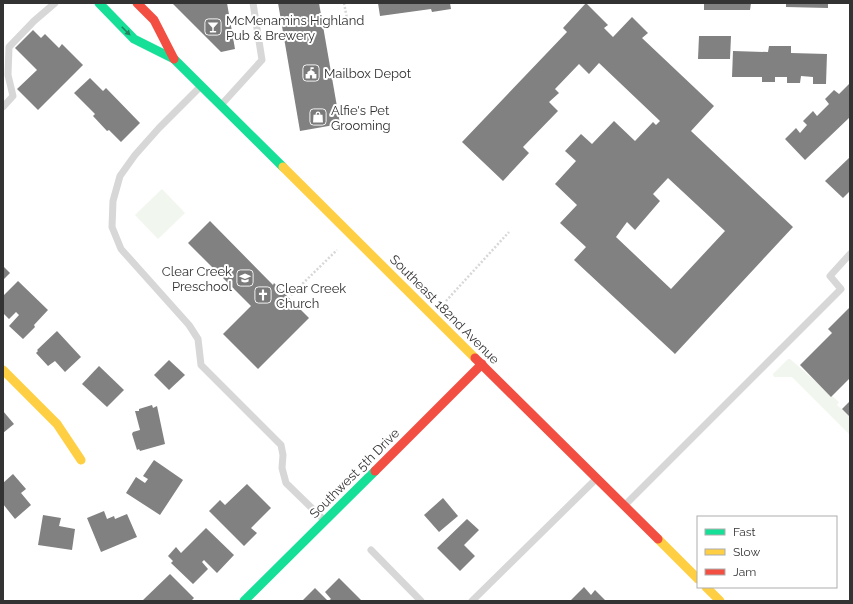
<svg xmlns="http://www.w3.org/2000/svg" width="853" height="604" viewBox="0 0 853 604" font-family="Raleway,sans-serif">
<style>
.green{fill:#f1f6ee}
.building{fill:#818181;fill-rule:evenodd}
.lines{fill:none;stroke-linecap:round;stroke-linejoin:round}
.path{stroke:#d7d7d7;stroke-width:2.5;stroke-dasharray:2 2;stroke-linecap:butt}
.lane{stroke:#d7d7d7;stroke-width:7}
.fast{stroke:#16e098;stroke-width:9}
.slow{stroke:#ffcf43;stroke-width:9}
.jam{stroke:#f24e42;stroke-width:9}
.oneway{fill:#268160}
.labels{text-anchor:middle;stroke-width:4;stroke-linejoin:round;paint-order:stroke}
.poi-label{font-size:13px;fill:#333;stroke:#fff;text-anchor:start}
.street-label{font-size:13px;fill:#333;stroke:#fff}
</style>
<rect width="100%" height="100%" fill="#fff"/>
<g class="green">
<polygon points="162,189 185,213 158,239 135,215"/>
<polygon points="788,359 790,359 839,402 837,405 850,417 850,435 792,377 774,377 773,374"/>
</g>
<g class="building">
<polygon points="172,3 227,3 235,49 221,52"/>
<polygon points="278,3 319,3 340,124 300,131"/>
<polygon points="378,3 450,3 451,9 432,12 431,9 380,16"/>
<path d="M586,3L608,25L604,28L613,37L632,17L648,33L642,38L714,106L691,131L793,227L675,354L574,260L586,247L560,223L577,205L555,184L576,161L565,151L581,134L592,144L614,121L635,141L653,122L656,125L660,121L599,63L589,74L579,64L555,89L559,93L549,102L558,111L523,147L529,153L503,181L462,142L567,32L563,28ZM668,178L725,231L671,289L616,237L627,222L635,230L660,201L653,194Z"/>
<polygon points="704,3 751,3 750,10 704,10"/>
<polygon points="786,3 828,3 828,8 786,7"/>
<polygon points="33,30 41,38 45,34 59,48 62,44 83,65 38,110 17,89 37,70 15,48"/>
<polygon points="699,36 731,36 730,59 698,59"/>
<polygon points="769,46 791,46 791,53 827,54 826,84 813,84 813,77 801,76 800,83 787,83 787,77 775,77 775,82 762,82 762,77 732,77 733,51 768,52"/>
<polygon points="90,78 103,91 106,88 140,123 121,142 109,130 107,131 93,116 95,114 74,93"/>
<polygon points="850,83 850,117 805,160 785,139 796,128 800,133 807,125 803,121 813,111 817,116 829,104 825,99 834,90 839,94"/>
<polygon points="850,157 850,191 843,198 825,181"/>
<polygon points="210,221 273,285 274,283 309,318 258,369 223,334 251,306 188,243"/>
<polygon points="3,266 10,273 3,280"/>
<polygon points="18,281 48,310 34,325 35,327 23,339 9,326 19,315 16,312 9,319 3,313 3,296"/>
<polygon points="850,307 850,378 831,397 800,365 832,333 828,329"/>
<polygon points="57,331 81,357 65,372 55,361 48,366 36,353 38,351 37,350"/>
<polygon points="169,360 185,375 169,390 154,375"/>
<polygon points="99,366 124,390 107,407 82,384"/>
<polygon points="850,401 850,417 842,409"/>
<polygon points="152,405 153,408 157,406 165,444 140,451 139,449 137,450 132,434 133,432 140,430 135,411 139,411 139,409"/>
<polygon points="3,411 14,424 3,433"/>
<polygon points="154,460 183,480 160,515 126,493 136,477 145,483 148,479 143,476"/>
<polygon points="13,474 26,489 21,493 31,505 15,519 3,504 3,483"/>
<polygon points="247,484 271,508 251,528 257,533 244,546 209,511 220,500 225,505"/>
<polygon points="443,498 458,516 439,532 424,515"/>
<polygon points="104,511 107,519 114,516 115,519 127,514 137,537 101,552 87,518"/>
<polygon points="43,515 61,518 59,526 75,529 72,550 38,545"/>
<polygon points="467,519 479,530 464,545 475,556 460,571 437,548"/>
<polygon points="206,528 234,555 217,573 204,560 202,562 208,569 193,584 171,563 173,561 168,556 176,547 181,553"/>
<polygon points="170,574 194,598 191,601 142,601"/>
<polygon points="339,578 361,600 360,601 328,601 331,599 325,592"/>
<polygon points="584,587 591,595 595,590 605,600 570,601"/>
<polygon points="315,588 328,601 302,601"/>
</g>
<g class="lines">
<g class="path">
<polyline points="344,3 348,24"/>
<polyline points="291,295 337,250"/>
<polyline points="446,301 509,232"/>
</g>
<g class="lane">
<polyline points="200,87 159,128 135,155 120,176 113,201 112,227 121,249 189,325 198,339 201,365 281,445 283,455 282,468 286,483 323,519"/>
<polyline points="222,104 262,60 253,3"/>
<polyline points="3,107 13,96 8,75 9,47 34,21 55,3"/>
<polyline points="626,504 841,289 830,276 850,254"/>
<polyline points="371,550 421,601"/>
<polyline points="472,601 595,480"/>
</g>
<g class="fast">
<polyline points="99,3 134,39 174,59 283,167"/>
<polyline points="244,601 375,471"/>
</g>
<g class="slow">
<polyline points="283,167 475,358"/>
<polyline points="3,370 57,424 81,460"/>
<polyline points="658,539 698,579"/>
<polyline points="706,587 720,601"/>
</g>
<g class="jam">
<polyline points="137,3 154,20 174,59"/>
<polyline points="475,358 658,539"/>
<polyline points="375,471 482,364"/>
</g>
</g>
<defs><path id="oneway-solid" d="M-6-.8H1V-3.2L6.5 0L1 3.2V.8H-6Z"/></defs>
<use class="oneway" href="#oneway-solid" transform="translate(126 31) rotate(45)"/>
<defs>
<g id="bar-square" transform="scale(0.9)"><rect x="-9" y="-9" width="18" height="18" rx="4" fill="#7a7a7a" stroke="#fff"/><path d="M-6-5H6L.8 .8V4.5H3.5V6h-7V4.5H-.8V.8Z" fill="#fff"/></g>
<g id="civic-square" transform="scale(0.9)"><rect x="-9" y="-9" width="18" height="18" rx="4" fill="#7a7a7a" stroke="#fff"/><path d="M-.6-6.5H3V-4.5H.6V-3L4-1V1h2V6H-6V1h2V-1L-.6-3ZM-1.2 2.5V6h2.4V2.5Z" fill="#fff"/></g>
<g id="shop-square" transform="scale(0.9)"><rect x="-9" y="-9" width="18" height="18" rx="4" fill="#7a7a7a" stroke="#fff"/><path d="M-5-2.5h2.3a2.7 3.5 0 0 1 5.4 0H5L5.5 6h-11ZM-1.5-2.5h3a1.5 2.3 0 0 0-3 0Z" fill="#fff"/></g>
<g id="school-square" transform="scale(0.9)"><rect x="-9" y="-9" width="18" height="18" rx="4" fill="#7a7a7a" stroke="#fff"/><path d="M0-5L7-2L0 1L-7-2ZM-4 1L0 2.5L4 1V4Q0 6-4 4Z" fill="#fff"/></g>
<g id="church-square" transform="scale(0.9)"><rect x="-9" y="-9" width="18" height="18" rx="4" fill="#7a7a7a" stroke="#fff"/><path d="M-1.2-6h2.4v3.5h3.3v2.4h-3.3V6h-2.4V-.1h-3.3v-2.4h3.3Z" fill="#fff"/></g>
</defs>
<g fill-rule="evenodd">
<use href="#bar-square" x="213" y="27"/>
<use href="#civic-square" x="311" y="73"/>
<use href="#shop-square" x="318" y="117"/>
<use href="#school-square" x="245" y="278"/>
<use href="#church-square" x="263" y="295"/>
</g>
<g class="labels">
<g class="poi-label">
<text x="226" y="25">McMenamins Highland<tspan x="226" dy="15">Pub &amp; Brewery</tspan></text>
<text x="324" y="78">Mailbox Depot</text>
<text x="331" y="115">Alfie's Pet<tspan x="331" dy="15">Grooming</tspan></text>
<text x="232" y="276" text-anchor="end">Clear Creek<tspan x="232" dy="15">Preschool</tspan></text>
<text x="276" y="293">Clear Creek<tspan x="276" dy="15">Church</tspan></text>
</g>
<g class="street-label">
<text transform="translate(445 309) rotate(45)" y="5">Southeast 182nd Avenue</text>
<text transform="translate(354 473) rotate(-45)" y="5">Southwest 5th Drive</text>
</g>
</g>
<rect width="853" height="604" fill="none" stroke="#333333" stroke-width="8"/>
<rect x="697" y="516" width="140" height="72" fill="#ffffff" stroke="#adadad"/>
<rect x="705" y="529" width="20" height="6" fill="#16e098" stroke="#adadad"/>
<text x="733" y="536" font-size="12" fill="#333333">Fast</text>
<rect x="705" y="549" width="20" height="6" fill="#ffcf43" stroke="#adadad"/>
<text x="733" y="556" font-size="12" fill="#333333">Slow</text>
<rect x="705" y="569" width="20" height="6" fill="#f24e42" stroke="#adadad"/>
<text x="733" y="576" font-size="12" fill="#333333">Jam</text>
</svg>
